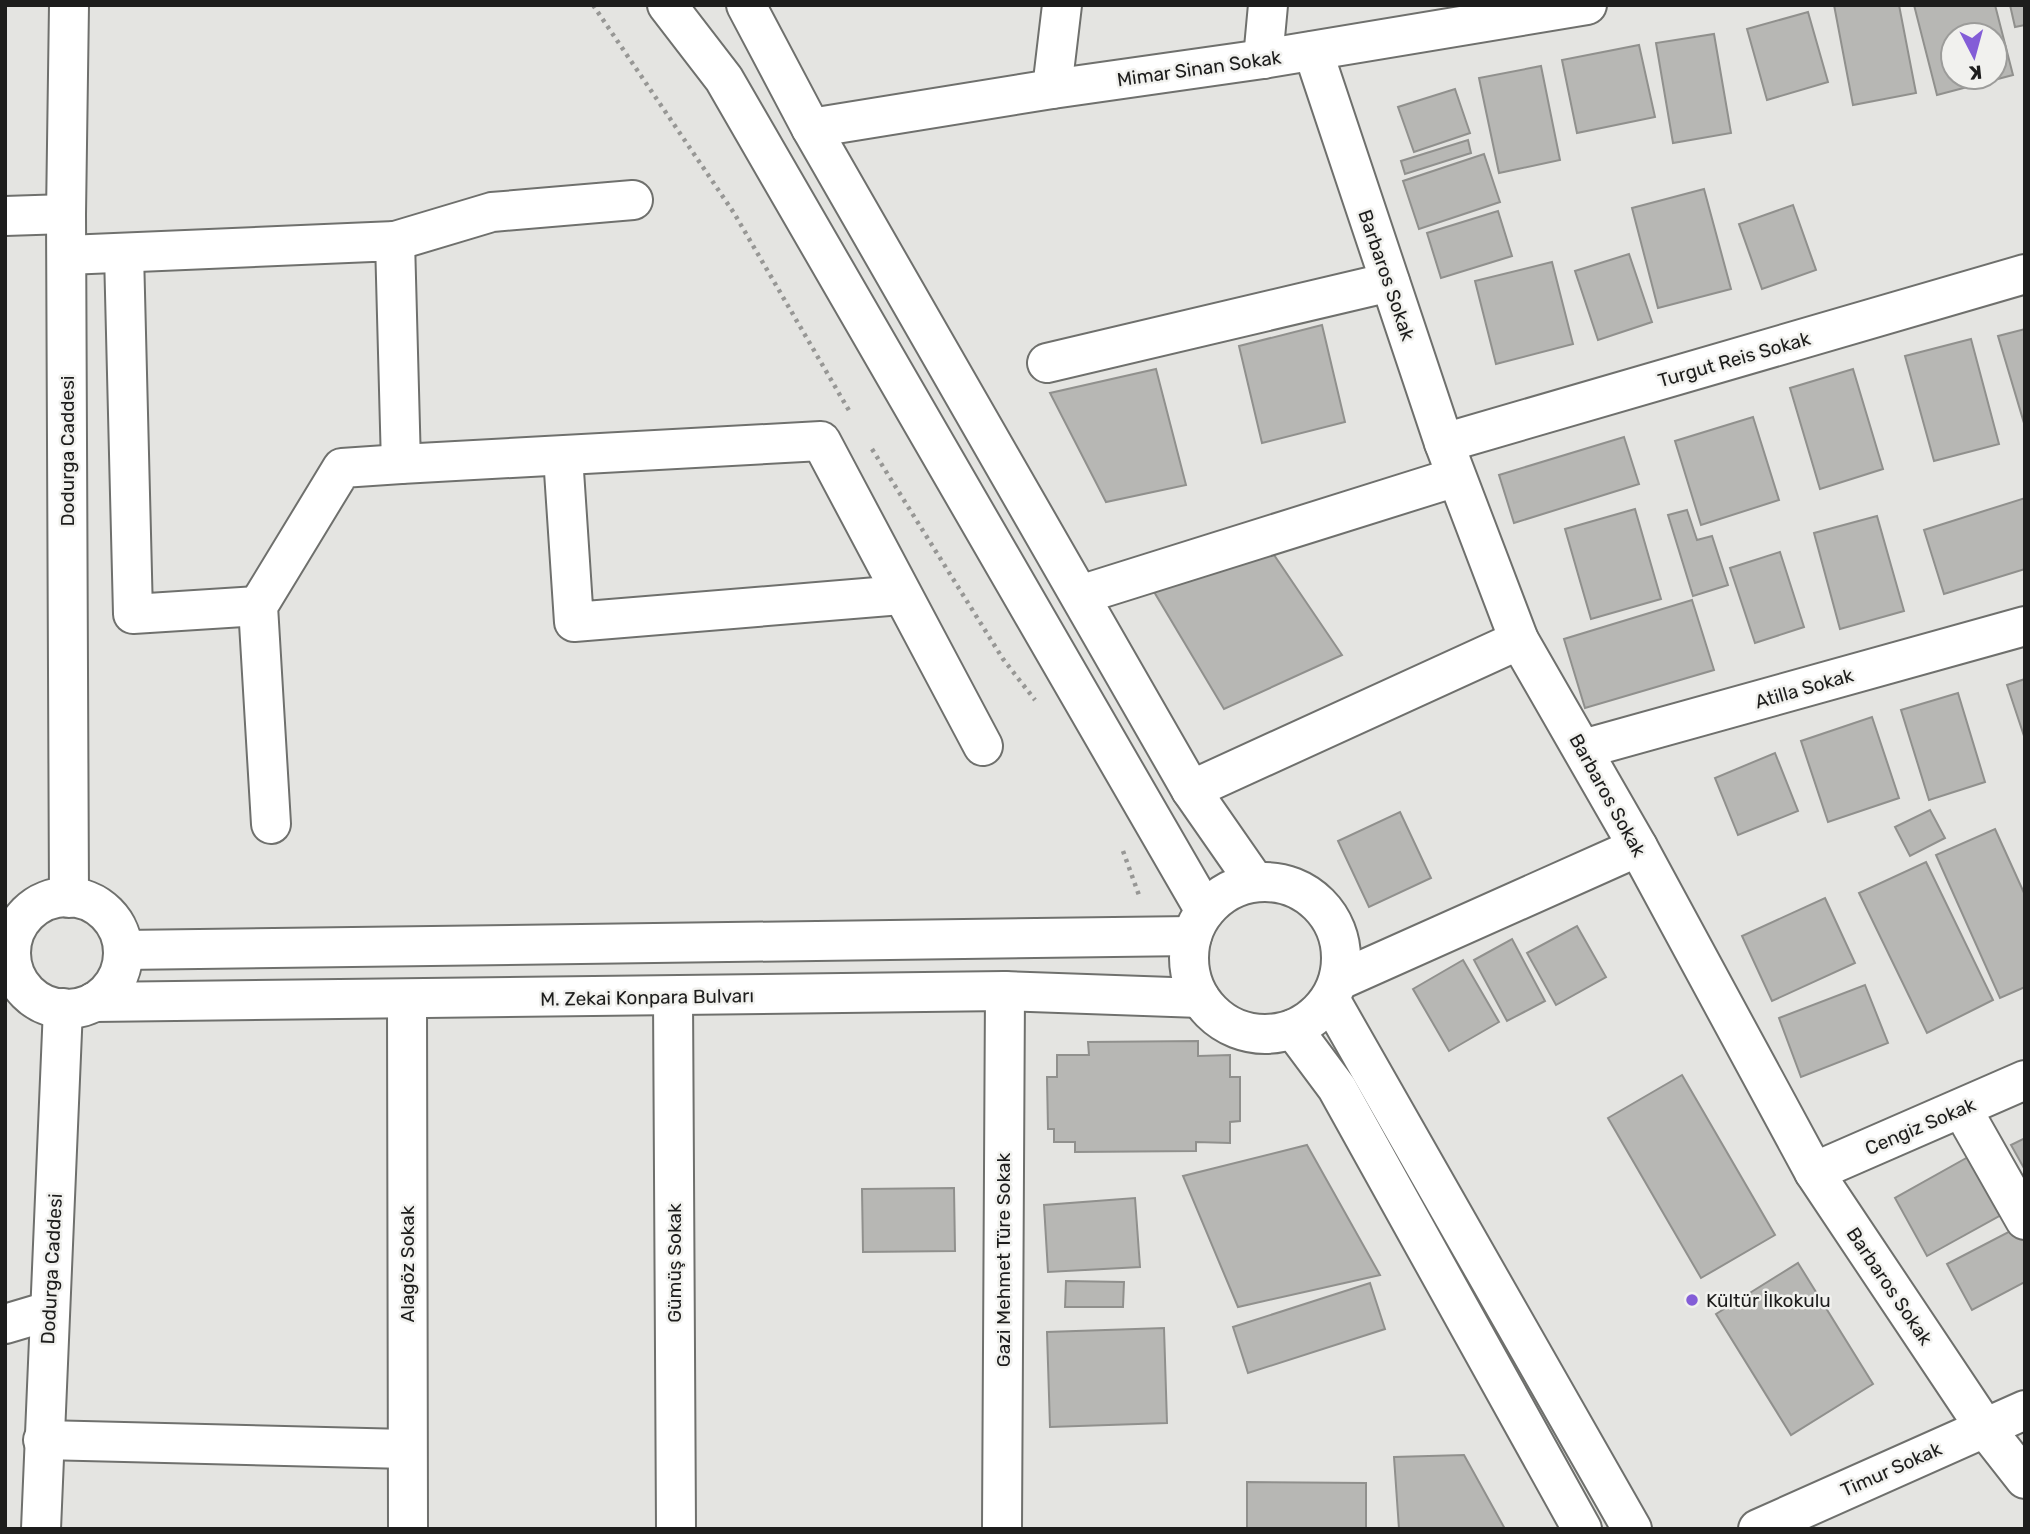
<svg xmlns="http://www.w3.org/2000/svg" width="2030" height="1534" viewBox="0 0 2030 1534" font-family="Rubik,sans-serif">
<style>
.building{fill:#b7b7b4;stroke:#90908d;stroke-width:2;fill-rule:evenodd}
.lines{fill:none;stroke-linecap:round;stroke-linejoin:round}
.minor-casing{stroke:#6f706d;stroke-width:42}
.major-casing{stroke:#6f706d;stroke-width:42}
.path{stroke:#979795;stroke-width:4.5;stroke-dasharray:3.5 5;stroke-linecap:butt}
.minor{stroke:#fff;stroke-width:38}
.major{stroke:#fff;stroke-width:38}
.poi-dot{fill:#835dd7;stroke:#f1f1ee;stroke-width:2.5}
.labels{text-anchor:middle;stroke-width:5;stroke-linejoin:round;paint-order:stroke}
.street-label{font-size:19px;fill:#1d1d1c;stroke:#f1f1ee}
.poi-label{font-size:19px;fill:#1d1d1c;stroke:#f1f1ee;text-anchor:start}
</style>
<rect width="100%" height="100%" fill="#e4e4e1"/>
<g class="building">
<polygon points="1834,5 1899,5 1916,93 1853,105"/>
<path d="M1914,5H1995L2013,75L1937,95ZM1953,35H1995V77H1953Z"/>
<polygon points="2010,5 2025,5 2025,25 2015,27"/>
<polygon points="1808,12 1828,82 1767,100 1747,29"/>
<polygon points="1714,34 1731,133 1673,143 1656,43"/>
<polygon points="1639,45 1655,117 1577,133 1562,60"/>
<polygon points="1541,66 1560,160 1499,173 1479,78"/>
<polygon points="1455,89 1470,133 1414,152 1398,107"/>
<polygon points="1468,140 1471,153 1405,174 1401,161"/>
<polygon points="1484,154 1500,202 1419,229 1403,181"/>
<polygon points="1704,189 1731,289 1658,308 1632,208"/>
<polygon points="1793,205 1816,270 1762,289 1739,224"/>
<polygon points="1498,211 1512,256 1441,278 1427,233"/>
<polygon points="1629,254 1652,322 1598,340 1575,271"/>
<polygon points="1552,262 1573,344 1496,364 1475,281"/>
<polygon points="1322,325 1345,422 1262,443 1239,346"/>
<polygon points="2025,329 2025,422 2024,423 1998,336"/>
<polygon points="1971,339 1999,444 1934,461 1905,356"/>
<polygon points="1156,369 1186,485 1106,502 1050,393"/>
<polygon points="1853,369 1883,469 1820,489 1790,388"/>
<polygon points="1753,417 1779,500 1701,525 1675,441"/>
<polygon points="1624,437 1639,484 1514,523 1499,475"/>
<polygon points="2025,498 2025,569 1944,594 1924,530"/>
<polygon points="1635,509 1661,599 1591,619 1565,529"/>
<polygon points="1687,510 1697,540 1712,536 1728,585 1693,596 1668,515"/>
<polygon points="1877,516 1904,611 1840,629 1814,533"/>
<polygon points="1268,546 1342,655 1224,709 1147,580"/>
<polygon points="1780,552 1804,627 1755,643 1730,568"/>
<polygon points="1692,600 1714,670 1585,708 1564,639"/>
<polygon points="2025,679 2025,739 2007,685"/>
<polygon points="1958,693 1985,782 1929,800 1901,710"/>
<polygon points="1872,717 1899,798 1828,822 1801,741"/>
<polygon points="1775,753 1798,811 1738,835 1715,778"/>
<polygon points="1930,810 1945,838 1910,856 1895,827"/>
<polygon points="1400,812 1431,878 1369,907 1338,841"/>
<polygon points="1995,829 2025,895 2025,987 2000,998 1936,855"/>
<polygon points="1926,862 1993,1000 1927,1033 1859,893"/>
<polygon points="1825,898 1855,963 1772,1001 1742,936"/>
<polygon points="1577,926 1606,977 1556,1005 1527,953"/>
<polygon points="1512,939 1545,1001 1507,1021 1474,960"/>
<polygon points="1463,960 1499,1022 1449,1051 1413,989"/>
<polygon points="1865,985 1888,1043 1801,1077 1779,1018"/>
<polygon points="1198,1041 1198,1056 1230,1055 1230,1077 1240,1077 1240,1121 1230,1122 1230,1143 1196,1142 1196,1151 1075,1152 1075,1142 1054,1142 1054,1129 1048,1129 1047,1077 1057,1077 1057,1055 1089,1055 1088,1042"/>
<polygon points="1682,1075 1775,1235 1701,1278 1608,1118"/>
<polygon points="2025,1138 2025,1170 2011,1145"/>
<polygon points="1307,1145 1380,1275 1238,1307 1183,1176"/>
<polygon points="1977,1152 2010,1210 1927,1256 1895,1198"/>
<polygon points="954,1188 955,1251 863,1252 862,1189"/>
<polygon points="1135,1198 1140,1267 1048,1272 1044,1205"/>
<polygon points="2020,1226 2025,1235 2025,1282 1972,1310 1947,1264"/>
<polygon points="1798,1263 1873,1384 1791,1435 1716,1314"/>
<polygon points="1066,1281 1124,1282 1123,1307 1065,1307"/>
<polygon points="1370,1283 1385,1329 1248,1373 1233,1327"/>
<polygon points="1164,1328 1167,1423 1050,1427 1047,1332"/>
<polygon points="1464,1455 1505,1529 1399,1529 1394,1457"/>
<polygon points="1247,1482 1366,1483 1366,1529 1247,1529"/>
</g>
<g class="lines">
<g class="minor-casing">
<g id="minor">
<polyline points="1313,51 1444,443 1519,640 1638,847 1814,1172 1985,1428 2025,1479"/>
<polyline points="1263,59 1268,5"/>
<polyline points="1052,89 1062,5"/>
<polyline points="811,128 1052,89 1263,59 1587,5"/>
<polyline points="5,216 66,214"/>
<polyline points="395,241 492,212 633,200"/>
<polyline points="124,253 133,614 258,606"/>
<polyline points="67,255 395,241 401,464 821,441 983,746"/>
<polyline points="1047,363 1390,282"/>
<polyline points="1444,443 2025,274"/>
<polyline points="563,456 574,622 901,595"/>
<polyline points="1080,595 1456,477"/>
<polyline points="1583,749 2025,626"/>
<polyline points="1191,790 1519,640"/>
<polyline points="271,824 258,606 342,468 401,464"/>
<polyline points="69,898 66,214 69,5"/>
<polyline points="1338,981 1638,847"/>
<polyline points="673,997 676,1529"/>
<polyline points="407,1000 408,1529"/>
<polyline points="1962,1109 2025,1220"/>
<polyline points="1814,1172 2025,1080"/>
<polyline points="5,1324 49,1311"/>
<polyline points="43,1440 407,1449"/>
<polyline points="41,1529 63,1008"/>
<polyline points="1002,1529 1005,991"/>
<polyline points="1758,1529 2025,1410"/>
</g>
</g>
<g class="major-casing">
<g id="major">
<polyline points="667,5 724,79 1205,911"/>
<polyline points="746,5 811,128 1191,790 1255,882"/>
<circle cx="1265" cy="958" r="76"/>
<circle cx="67" cy="953" r="56"/>
<polyline points="123,950 1192,936"/>
<polyline points="1330,999 1632,1529"/>
<polyline points="94,1002 1005,991 1200,998"/>
<polyline points="1293,1029 1337,1088 1582,1529"/>
</g>
</g>
<g class="path">
<polyline points="593,5 734,213 851,414"/>
<polyline points="872,449 1003,659 1035,700"/>
<polyline points="1123,851 1140,898"/>
</g>
<use href="#minor" class="minor"/>
<use href="#major" class="major"/>
</g>
<circle class="poi-dot" cx="1692" cy="1300" r="7"/>
<g class="labels">
<g class="street-label">
<text transform="translate(1199 68) rotate(-8)" y="7">Mimar Sinan Sokak</text>
<text transform="translate(1387 275) rotate(71)" y="7">Barbaros Sokak</text>
<text transform="translate(1734 359) rotate(-16)" y="7">Turgut Reis Sokak</text>
<text transform="translate(67 451) rotate(-90)" y="7">Dodurga Caddesi</text>
<text transform="translate(1804 688) rotate(-16)" y="7">Atilla Sokak</text>
<text transform="translate(1608 795) rotate(61)" y="7">Barbaros Sokak</text>
<text transform="translate(647 997) rotate(-1)" y="7">M. Zekai Konpara Bulvarı</text>
<text transform="translate(1920 1126) rotate(-23)" y="7">Cengiz Sokak</text>
<text transform="translate(1003 1260) rotate(-90)" y="7">Gazi Mehmet Türe Sokak</text>
<text transform="translate(674 1263) rotate(-90)" y="7">Gümüş Sokak</text>
<text transform="translate(407 1264) rotate(-90)" y="7">Alagöz Sokak</text>
<text transform="translate(51 1269) rotate(-87)" y="7">Dodurga Caddesi</text>
<text transform="translate(1890 1286) rotate(56)" y="7">Barbaros Sokak</text>
<text transform="translate(1891 1469) rotate(-24)" y="7">Timur Sokak</text>
</g>
<g class="poi-label">
<text x="1706" y="1307">Kültür İlkokulu</text>
</g>
</g>
<rect width="2030" height="1534" fill="none" stroke="#1d1d1c" stroke-width="14"/>
<g transform="translate(1974 56) rotate(174)"><circle r="33" fill="#f1f1ee" stroke="#9c9c9a" stroke-width="2"/>
<path d="M0-5L12 26L0 18L-12 26Z" fill="#835dd7"/>
<text y="-10" font-size="19" font-weight="bold" text-anchor="middle" fill="#1d1d1c">K</text>
</g>
</svg>
